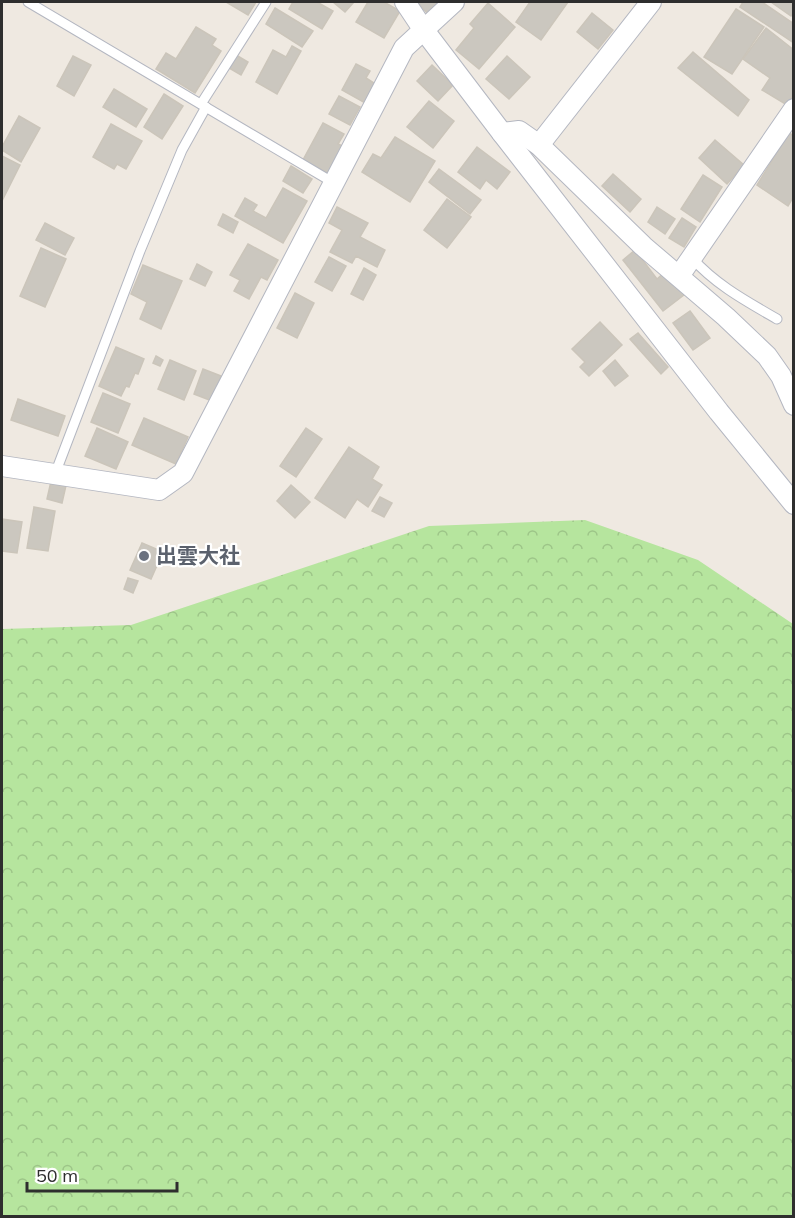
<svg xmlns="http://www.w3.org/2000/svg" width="795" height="1218" viewBox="0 0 795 1218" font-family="Mulish,'Noto Sans JP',sans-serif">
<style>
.forest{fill:url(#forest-crowns)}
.building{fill:#cbc7bf;stroke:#cbc5ba;stroke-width:1.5}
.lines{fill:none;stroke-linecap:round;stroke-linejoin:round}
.service-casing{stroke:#b4b7c1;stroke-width:11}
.minor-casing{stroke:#b4b7c1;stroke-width:22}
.service{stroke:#fff;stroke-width:9}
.minor{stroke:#fff;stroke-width:20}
.worship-dot{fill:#6b7280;stroke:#fff;stroke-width:2}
.labels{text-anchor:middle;stroke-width:4.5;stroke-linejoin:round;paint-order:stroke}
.worship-label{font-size:21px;font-weight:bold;fill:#5b616d;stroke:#fff;text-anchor:start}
</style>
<defs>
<pattern id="forest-crowns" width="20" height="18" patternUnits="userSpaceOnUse" patternTransform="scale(1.5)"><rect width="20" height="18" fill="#b6e59e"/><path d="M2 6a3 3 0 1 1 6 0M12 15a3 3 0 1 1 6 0" fill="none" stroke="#9dc588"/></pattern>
</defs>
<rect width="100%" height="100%" fill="#efe9e1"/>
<polygon class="forest" points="585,520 698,560 793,624 793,1216 2,1216 2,629 131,625 429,526"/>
<g class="building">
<polygon points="226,2 256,2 248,15"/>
<polygon points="293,2 317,2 333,11 322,29 289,9"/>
<polygon points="333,2 354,2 345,12"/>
<polygon points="368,2 384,2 400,11 384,38 356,22"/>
<polygon points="417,2 442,2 428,14"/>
<polygon points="530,2 568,2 541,40 516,22"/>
<polygon points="743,2 762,2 794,24 794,43 740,7"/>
<polygon points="771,2 794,2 794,12 791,16"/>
<polygon points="488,3 515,27 479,69 456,50 474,28 470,24"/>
<polygon points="275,8 313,31 302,47 266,24"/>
<polygon points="736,9 764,27 732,74 704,57"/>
<polygon points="592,13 613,30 598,49 577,32"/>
<polygon points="196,27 216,39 212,45 221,51 195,93 156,69 166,53 176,59"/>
<polygon points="766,28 794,50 794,94 787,105 762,90 770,78 743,59"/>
<polygon points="292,46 301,51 277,94 256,82 273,50 286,57"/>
<polygon points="693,52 749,100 738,116 678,68"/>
<polygon points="236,55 248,62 241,75 229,68"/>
<polygon points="73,56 91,65 74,96 57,86"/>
<polygon points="507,56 530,77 509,99 486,79"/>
<polygon points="356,64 370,71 366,78 377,85 367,104 342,90"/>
<polygon points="432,65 453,85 438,101 417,81"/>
<polygon points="114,89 147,109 136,127 103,107"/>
<polygon points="164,94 183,106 162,139 144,127"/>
<polygon points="339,96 360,107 350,125 329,114"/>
<polygon points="429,101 454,121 433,148 407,127"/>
<polygon points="19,116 40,128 21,162 2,150 2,147"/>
<polygon points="323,123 344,134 338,144 345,147 330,174 303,160"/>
<polygon points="111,124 142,141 126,169 117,164 114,169 93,157"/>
<polygon points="789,133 794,136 794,196 788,206 757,185"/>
<polygon points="395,137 435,161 410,202 362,172 373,154 381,158"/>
<polygon points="715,140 744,165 727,184 699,158"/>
<polygon points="477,147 510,172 497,189 486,180 480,189 458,172"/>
<polygon points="2,156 20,165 2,201"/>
<polygon points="291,166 312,179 303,193 283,181"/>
<polygon points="439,169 481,200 470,214 429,182"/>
<polygon points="613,174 641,199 630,212 602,186"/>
<polygon points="703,175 722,187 700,222 681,209"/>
<polygon points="283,188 307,201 283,243 235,216 245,198 257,205 253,211 266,218"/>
<polygon points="447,199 471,217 447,248 424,230"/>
<polygon points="337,207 368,223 360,237 385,250 377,267 356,256 352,263 330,252 342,230 329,223"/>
<polygon points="657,207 675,219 665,234 648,222"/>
<polygon points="223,214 238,222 233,233 218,225"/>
<polygon points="682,218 696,227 684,247 669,238"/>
<polygon points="45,223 74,238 65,255 36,240"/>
<polygon points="248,244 278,260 267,280 261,277 249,299 234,291 240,280 230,275"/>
<polygon points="41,248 66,259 45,307 20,296"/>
<polygon points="635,250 657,279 665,272 684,295 663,311 623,260"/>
<polygon points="329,257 346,266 332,291 315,282"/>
<polygon points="197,264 212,272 205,286 190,279"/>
<polygon points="143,265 182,281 161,329 140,319 147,302 131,294"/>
<polygon points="364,268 376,275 363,300 351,294"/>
<polygon points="295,293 314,303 297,338 277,328"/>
<polygon points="690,311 710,338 693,350 673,323"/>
<polygon points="600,322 622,345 589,376 580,367 585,362 572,349"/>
<polygon points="638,333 668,367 661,374 630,339"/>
<polygon points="116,347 144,359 138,374 135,373 129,387 126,386 121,396 99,386"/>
<polygon points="156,356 163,360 160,366 153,363"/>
<polygon points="170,360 196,371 184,400 158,389"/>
<polygon points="615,360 628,376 615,386 603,371"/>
<polygon points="203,369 221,376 212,401 194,394"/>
<polygon points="103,393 130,404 118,433 91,422"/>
<polygon points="18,399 65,416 58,436 11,420"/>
<polygon points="144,418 188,437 176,464 132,445"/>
<polygon points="97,428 128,442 116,469 85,456"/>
<polygon points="306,428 322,439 296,477 280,466"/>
<polygon points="349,447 379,467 372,479 382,485 368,507 357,499 345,518 315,498"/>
<polygon points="52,477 67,481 62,503 47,499"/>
<polygon points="291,485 310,502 295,518 277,501"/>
<polygon points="380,497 392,503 384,517 372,511"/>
<polygon points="34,507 55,511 48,551 27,548"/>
<polygon points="2,519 22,522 17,553 2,551"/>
<polygon points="142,543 163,552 151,579 130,570"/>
<polygon points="128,578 138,581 133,593 124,589"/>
</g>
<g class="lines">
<g class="service-casing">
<g id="service">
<polyline points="28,2 334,183"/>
<polyline points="201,104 266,2"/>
<path d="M692,258C716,285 746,301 777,319"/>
<polyline points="55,474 140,251 182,150 206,107"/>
</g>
</g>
<g class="minor-casing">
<g id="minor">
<polyline points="405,2 423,29 502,133 719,412 794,504"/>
<polyline points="502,133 519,131 539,145 643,246 726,317 767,356 781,376 794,405"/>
<polyline points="539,145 651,2"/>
<polyline points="679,276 794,109"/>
<polyline points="2,466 159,490 183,473 404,48 454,2"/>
</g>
</g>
<use href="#service" class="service"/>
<use href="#minor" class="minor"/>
</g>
<circle class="worship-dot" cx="144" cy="556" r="6"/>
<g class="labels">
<g class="worship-label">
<text x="156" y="563">出雲大社</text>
</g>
</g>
<rect width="795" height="1218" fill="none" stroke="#2e2e2e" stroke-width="6"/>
<path d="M27 1182v9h150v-9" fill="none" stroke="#2e2e2e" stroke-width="3"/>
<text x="36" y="1182" font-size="18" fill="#2e2e2e" stroke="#ffffff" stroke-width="4.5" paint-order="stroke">50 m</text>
</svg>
